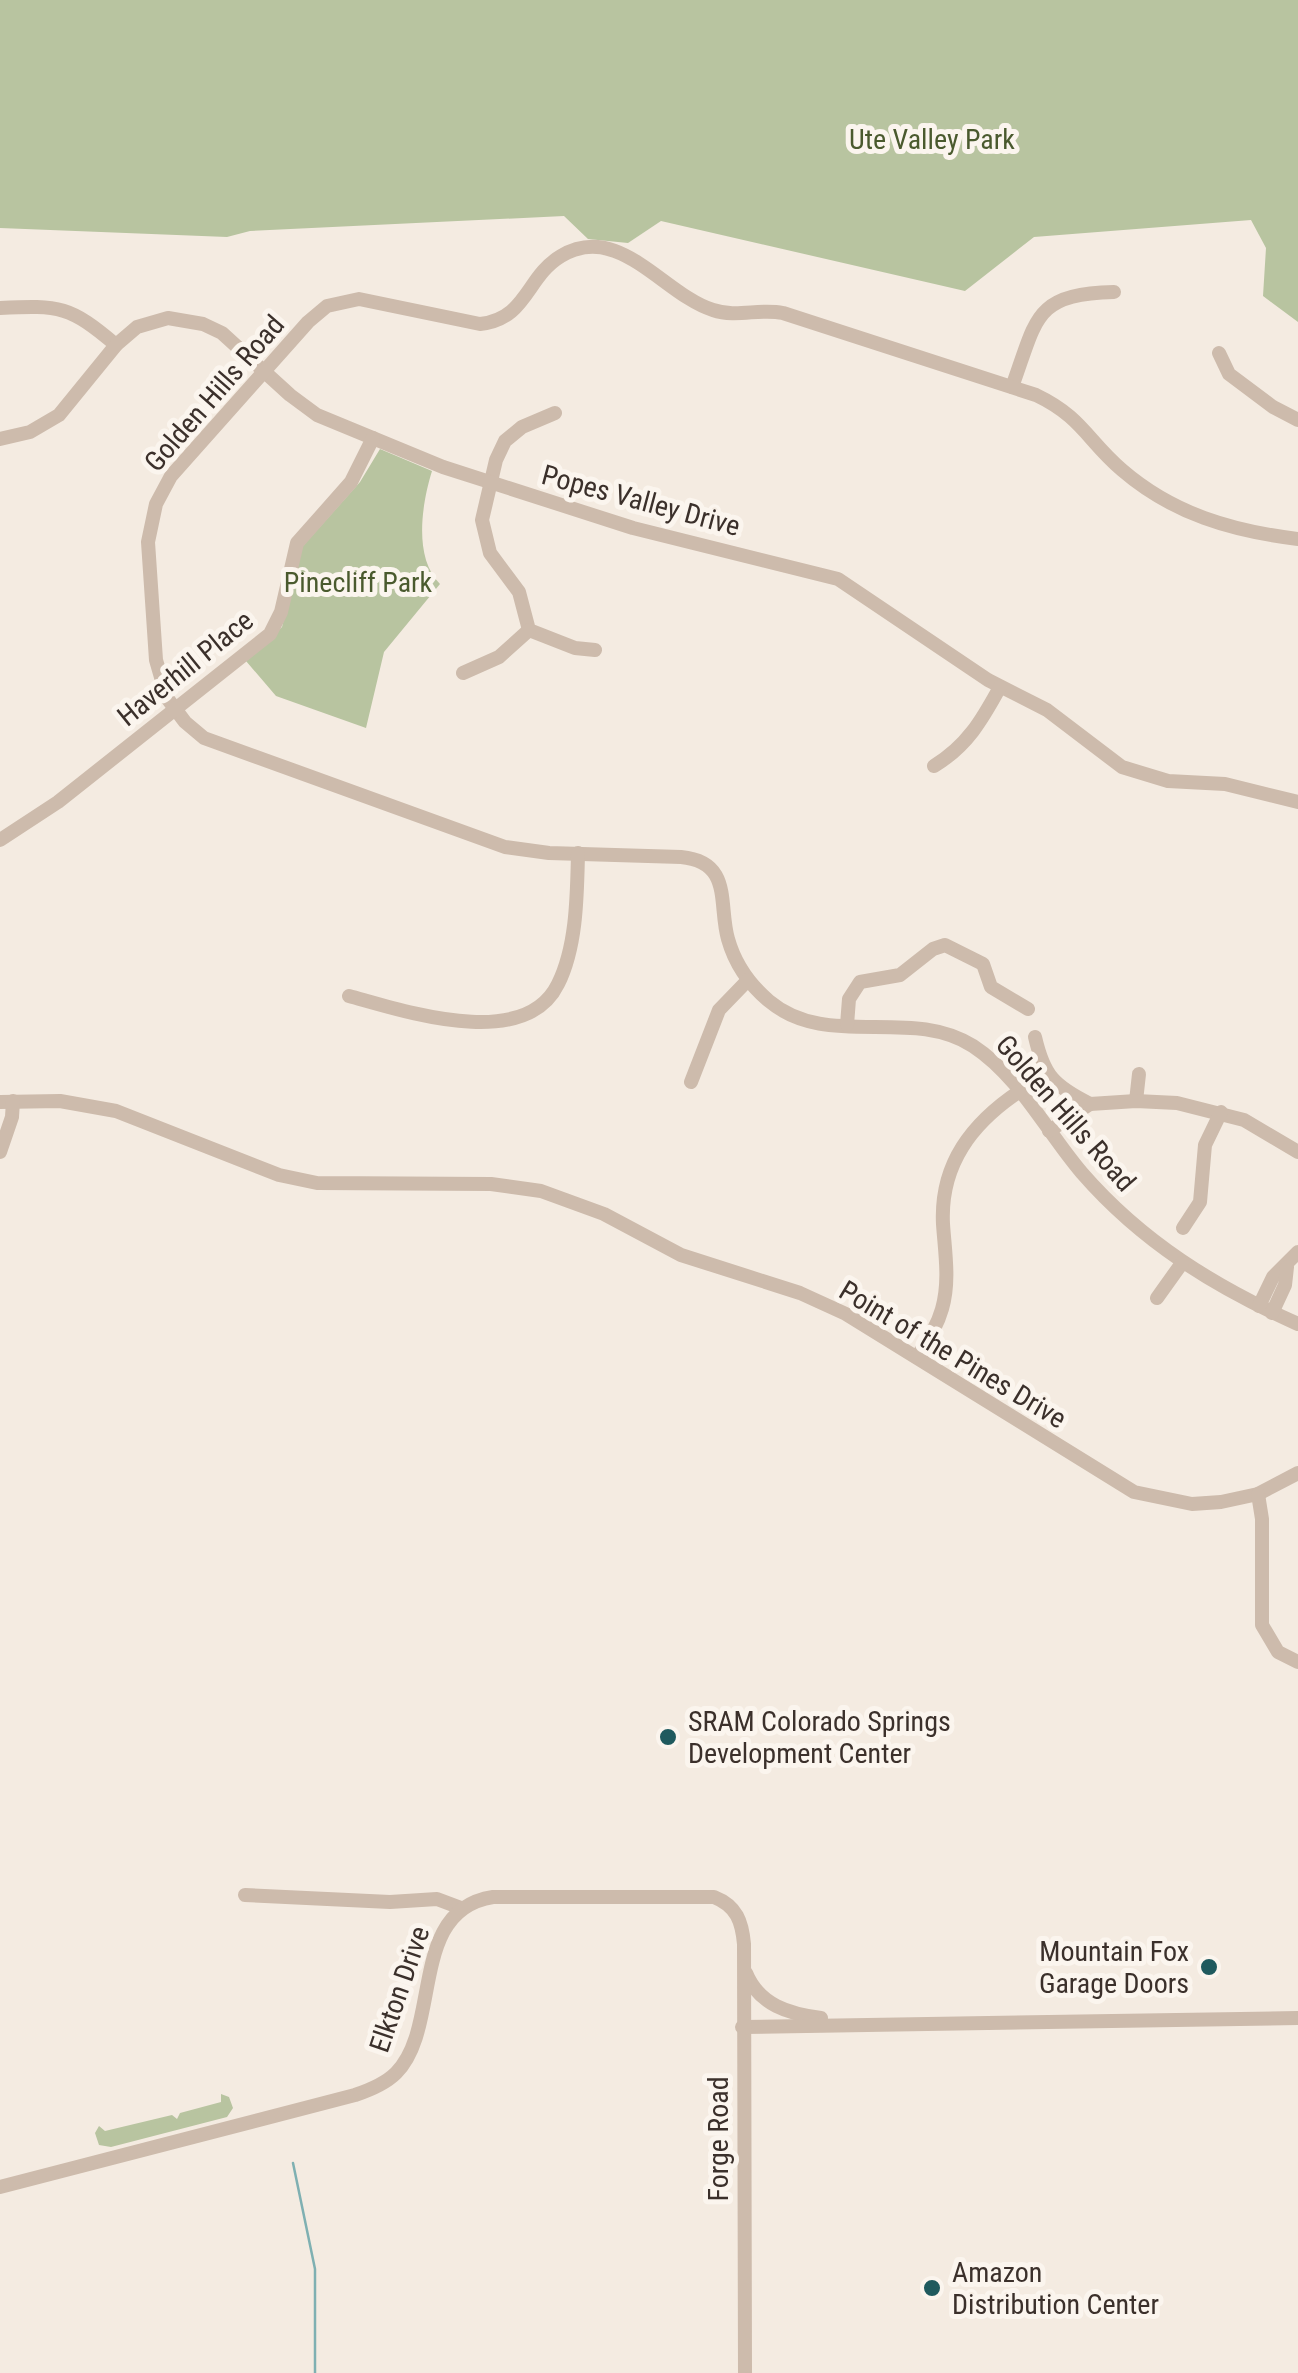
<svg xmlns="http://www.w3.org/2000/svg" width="1298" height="2373" viewBox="0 0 1298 2373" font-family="'Roboto Condensed',sans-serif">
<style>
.green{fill:#b8c4a0}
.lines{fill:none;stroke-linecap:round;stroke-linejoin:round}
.stream{stroke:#7fb0b2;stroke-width:2.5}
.minor{stroke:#cdbbac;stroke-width:14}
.poi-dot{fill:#1f5a5e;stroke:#fbf5ee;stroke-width:4}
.labels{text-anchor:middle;stroke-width:10;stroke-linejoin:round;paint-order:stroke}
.park-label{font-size:28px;fill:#4a5a2e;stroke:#fbf5ee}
.street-label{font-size:28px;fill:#3b302b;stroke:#fbf5ee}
.poi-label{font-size:28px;fill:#3b302b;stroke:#fbf5ee;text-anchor:start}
</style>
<rect width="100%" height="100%" fill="#f4ebe1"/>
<g class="green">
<polygon points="0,0 1298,0 1298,322 1263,296 1266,248 1251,220 1034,237 965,291 661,221 628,243 588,239 564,216 250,231 227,237 0,228"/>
<path d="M380,449L432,471C422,503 413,558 440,584L384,652L366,728L276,696L246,661L282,627L301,548L360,482Z"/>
<polygon points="221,2094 229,2097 233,2108 227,2117 111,2147 99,2145 95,2133 99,2126 105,2131 172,2115 177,2119 180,2113 221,2102"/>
</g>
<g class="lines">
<polyline class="stream" points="293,2163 315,2269 315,2373"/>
<g class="minor">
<path d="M0,308C60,305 70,306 116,345"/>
<polyline points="1219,353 1229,374 1273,407 1298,420"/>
<path d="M1012,387C1037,319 1033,294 1114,292"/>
<polyline points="555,413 522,427 505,441 496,460 482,520 490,553 519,592 529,630 575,648 595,650"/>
<polyline points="0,439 30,432 59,415 116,345 137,327 168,318 203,324 222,333 290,395 317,415 443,467 633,528 838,579 988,680 1047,710 1122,767 1168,781 1225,784 1298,802"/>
<path d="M1298,539C1232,531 1173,514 1122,470C1087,440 1082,417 1036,395L783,313C759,308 737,318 713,310C664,295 619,221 561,256C526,277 527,319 480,324L359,299L327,306L308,322L171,476L156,504L148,542L156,660L167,698L185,722L204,738L505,847L549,853L681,857C733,862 718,904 728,939C735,964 750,985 769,1001C827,1050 911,1006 973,1046C1020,1077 1046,1131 1082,1173C1142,1242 1215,1287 1298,1324"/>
<polyline points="463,673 499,657 529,630"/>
<path d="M934,766C967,746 982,720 1000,687"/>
<polyline points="0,840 58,802 270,634 281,612 297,543 351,482 373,438"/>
<path d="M349,996C404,1011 525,1052 558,984C577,946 577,894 578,853"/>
<polyline points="847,1025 849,999 860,982 900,975 933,949 945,945 983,964 991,987 1028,1009"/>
<path d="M1035,1037C1044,1076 1054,1086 1090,1104"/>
<polyline points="691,1082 719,1010 748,980"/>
<polyline points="1136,1101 1139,1074"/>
<polyline points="0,1102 60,1101 116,1111 279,1175 317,1183 491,1184 541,1191 604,1214 681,1255 800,1293 846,1314 1134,1492 1192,1504 1221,1502 1258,1494 1298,1473"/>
<polyline points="1049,1131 1090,1104 1136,1101 1177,1103 1244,1120 1298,1152"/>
<polyline points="0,1152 12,1117 13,1101"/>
<polyline points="1183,1228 1200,1202 1205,1145 1221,1112"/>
<polyline points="1157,1298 1182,1263"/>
<polyline points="1259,1306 1273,1277 1298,1252"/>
<polyline points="1272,1313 1285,1285 1287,1267"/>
<path d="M917,1357C927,1341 937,1327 942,1309C950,1281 945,1253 943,1224C940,1164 972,1123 1020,1091"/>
<polyline points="1258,1494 1262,1519 1262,1625 1278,1652 1298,1662"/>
<polyline points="245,1895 390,1902 437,1899 461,1908"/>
<path d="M746,1973C759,2005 789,2014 821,2018"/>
<polyline points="742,2027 1298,2018"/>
<path d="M0,2187L355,2095C370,2090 385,2084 396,2073C442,2027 408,1910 493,1897H714C737,1906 742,1922 744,1944L745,2373"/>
</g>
</g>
<g class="poi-dot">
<circle cx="668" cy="1737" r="10"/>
<circle cx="1209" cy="1967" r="10"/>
<circle cx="932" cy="2288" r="10"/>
</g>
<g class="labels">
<g class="park-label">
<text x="932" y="149">Ute Valley Park</text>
<text x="358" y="592">Pinecliff Park</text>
</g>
<g class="street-label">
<text transform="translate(214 393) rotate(-49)" y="10">Golden Hills Road</text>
<text transform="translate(641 500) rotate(15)" y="10">Popes Valley Drive</text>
<text transform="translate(185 668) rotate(-39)" y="10">Haverhill Place</text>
<text transform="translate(1066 1113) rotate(49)" y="10">Golden Hills Road</text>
<text transform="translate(953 1354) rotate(31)" y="10">Point of the Pines Drive</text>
<text transform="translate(399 1989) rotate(-71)" y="10">Elkton Drive</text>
<text transform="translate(718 2139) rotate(-90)" y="10">Forge Road</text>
</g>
<g class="poi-label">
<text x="688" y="1731">SRAM Colorado Springs<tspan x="688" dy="32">Development Center</tspan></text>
<text x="1189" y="1961" text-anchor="end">Mountain Fox<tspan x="1189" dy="32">Garage Doors</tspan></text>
<text x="952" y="2282">Amazon<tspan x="952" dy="32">Distribution Center</tspan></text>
</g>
</g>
</svg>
